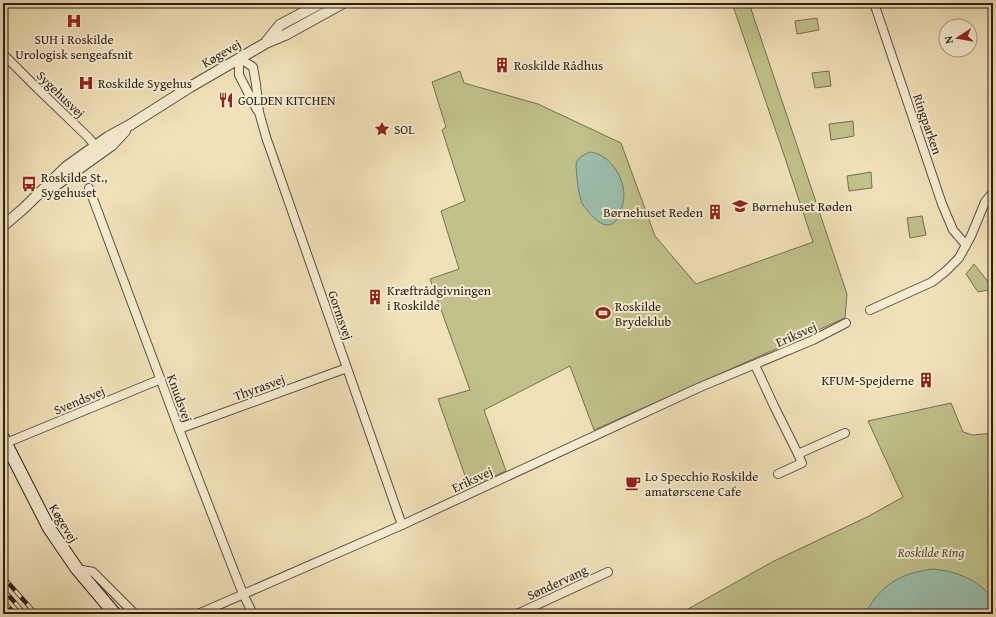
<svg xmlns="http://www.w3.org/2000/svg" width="996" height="617" viewBox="0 0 996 617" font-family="'Gentium Book Plus',serif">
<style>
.green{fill:#c0c18b;stroke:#767051}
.water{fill:#9bbeab;stroke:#6f7e70}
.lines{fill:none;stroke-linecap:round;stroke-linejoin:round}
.minor-casing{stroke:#5e4f40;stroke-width:10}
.tertiary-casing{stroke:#5e4f40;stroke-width:12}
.secondary-casing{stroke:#2d1e17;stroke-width:14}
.minor{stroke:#f6ecd2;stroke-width:8}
.tertiary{stroke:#f6ecd2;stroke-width:10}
.secondary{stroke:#f6ecd2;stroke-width:12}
.rail-casing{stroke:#2d1e17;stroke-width:4.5}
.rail{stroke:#f6ecd2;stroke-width:3;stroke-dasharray:9;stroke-linecap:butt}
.labels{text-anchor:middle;stroke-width:4;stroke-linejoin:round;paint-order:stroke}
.poi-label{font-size:13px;fill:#2d1e17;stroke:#f6ecd2;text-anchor:start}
.street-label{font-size:13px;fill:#2d1e17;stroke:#f6ecd2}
.park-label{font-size:13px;font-style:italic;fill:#594f3a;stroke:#f6ecd2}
</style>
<rect width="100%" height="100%" fill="#f1e1b9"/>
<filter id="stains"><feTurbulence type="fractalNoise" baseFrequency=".005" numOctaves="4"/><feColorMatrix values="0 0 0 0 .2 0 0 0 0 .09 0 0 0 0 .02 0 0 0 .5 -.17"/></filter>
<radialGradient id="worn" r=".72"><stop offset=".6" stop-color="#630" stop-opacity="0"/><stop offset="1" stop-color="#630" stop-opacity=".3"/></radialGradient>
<g class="green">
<polygon points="732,3 749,3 847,294 845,318 594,430 570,366 484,410 506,471 469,487 438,399 470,390 430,279 459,269 441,211 465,201 442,130 446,127 432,82 460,71 464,83 538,104 621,143 655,236 696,284 813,242 782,149"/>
<polygon points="817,18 819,30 797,34 795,21"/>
<polygon points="829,71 831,86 815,88 812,73"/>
<polygon points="853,121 854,136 831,140 829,124"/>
<polygon points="871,172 872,188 849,191 847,176"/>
<polygon points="922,216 926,235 910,238 907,218"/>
<polygon points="974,264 993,288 993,289 978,292 966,274"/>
<polygon points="951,403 963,432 973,435 993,433 993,614 679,614 774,561 869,516 903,497 868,421"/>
</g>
<g class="water">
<path d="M590,152C609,154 623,175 624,194C624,199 623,205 621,209C615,234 599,226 587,210C585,208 583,205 582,203C579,195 578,187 577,179C577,173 575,166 577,161C580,156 586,154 590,152Z"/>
<path d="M933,569C952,571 969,576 984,589C987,592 991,595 992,599C994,602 993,610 993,614H865C880,585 901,573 933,569Z"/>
</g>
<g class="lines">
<g class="minor-casing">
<g id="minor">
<polyline points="874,3 942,204 953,230 966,245"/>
<polyline points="3,54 38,89 89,138 98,150"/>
<polyline points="239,58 253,67 256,84 259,112 266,137 402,525"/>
<polyline points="239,58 239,75 257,110"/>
<polyline points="89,188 179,429 232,566 243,594 253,614"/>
<polyline points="870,310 932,282 946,271 959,258 971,236 985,202 993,192"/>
<polyline points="755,365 774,406 798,454 845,433"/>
<polyline points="179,429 347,368"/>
<polyline points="6,443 161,379"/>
<polyline points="778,474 802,463 798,454"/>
<polyline points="77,569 93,572 135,614"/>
<polyline points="198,614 402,525 698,388 813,340 846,323"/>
<polyline points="517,614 608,572"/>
</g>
</g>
<g class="tertiary-casing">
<g id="tertiary">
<polyline points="267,41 280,25 321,3"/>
<polyline points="49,190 112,145 125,131"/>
<polyline points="3,226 23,209 66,167 108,137 130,125 190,87 266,43 285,35 343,3"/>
</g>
</g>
<g class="secondary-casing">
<polyline id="secondary" points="3,438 49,528 77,569 115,614"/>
</g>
<use href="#minor" class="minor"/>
<use href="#tertiary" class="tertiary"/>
<use href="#secondary" class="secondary"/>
<g class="rail-casing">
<g id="rail">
<polyline points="3,577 36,614"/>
<polyline points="3,589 25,614"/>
<polyline points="3,601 15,614"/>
</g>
</g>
<use href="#rail" class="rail"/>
</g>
<defs>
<g id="hospital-bare" transform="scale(1.2)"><path d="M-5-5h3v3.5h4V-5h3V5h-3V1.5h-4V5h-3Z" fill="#8f2418" stroke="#f6ecd2" stroke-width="2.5" paint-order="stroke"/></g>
<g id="building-bare" transform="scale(1.2)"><path d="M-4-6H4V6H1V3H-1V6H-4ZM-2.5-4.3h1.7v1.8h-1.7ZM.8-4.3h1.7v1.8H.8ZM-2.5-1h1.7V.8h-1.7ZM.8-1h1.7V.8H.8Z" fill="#8f2418" stroke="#f6ecd2" stroke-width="2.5" paint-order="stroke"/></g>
<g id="restaurant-bare" transform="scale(1.2)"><path d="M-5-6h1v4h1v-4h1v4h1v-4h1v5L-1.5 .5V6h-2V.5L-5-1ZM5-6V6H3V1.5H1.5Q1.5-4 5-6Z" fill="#8f2418" stroke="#f6ecd2" stroke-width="2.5" paint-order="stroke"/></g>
<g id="sight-bare" transform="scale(1.2)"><path d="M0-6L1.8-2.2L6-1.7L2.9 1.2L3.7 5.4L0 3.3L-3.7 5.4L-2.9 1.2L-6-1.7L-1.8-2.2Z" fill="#8f2418" stroke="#f6ecd2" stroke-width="2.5" paint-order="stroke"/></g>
<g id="bus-bare" transform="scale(1.2)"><path d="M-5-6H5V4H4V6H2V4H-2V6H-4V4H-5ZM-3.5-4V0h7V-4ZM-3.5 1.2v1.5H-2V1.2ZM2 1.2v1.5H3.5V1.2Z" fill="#8f2418" stroke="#f6ecd2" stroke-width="2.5" paint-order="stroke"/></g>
<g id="school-bare" transform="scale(1.2)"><path d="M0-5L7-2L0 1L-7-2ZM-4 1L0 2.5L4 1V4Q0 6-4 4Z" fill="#8f2418" stroke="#f6ecd2" stroke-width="2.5" paint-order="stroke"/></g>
<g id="stadium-bare" transform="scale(1.2)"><path d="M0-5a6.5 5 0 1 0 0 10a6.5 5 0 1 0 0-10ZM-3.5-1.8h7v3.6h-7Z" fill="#8f2418" stroke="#f6ecd2" stroke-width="2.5" paint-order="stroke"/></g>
<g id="cafe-bare" transform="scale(1.2)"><path d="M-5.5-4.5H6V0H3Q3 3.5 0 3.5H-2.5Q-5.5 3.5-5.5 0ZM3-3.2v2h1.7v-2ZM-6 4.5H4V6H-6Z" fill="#8f2418" stroke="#f6ecd2" stroke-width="2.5" paint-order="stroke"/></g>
</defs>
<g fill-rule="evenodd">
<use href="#hospital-bare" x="74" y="21"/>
<use href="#building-bare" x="502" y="65"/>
<use href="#hospital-bare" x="86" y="83"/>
<use href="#restaurant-bare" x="226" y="100"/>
<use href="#sight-bare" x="382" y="129"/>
<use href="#bus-bare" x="29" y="184"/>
<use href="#school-bare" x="740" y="206"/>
<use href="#building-bare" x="715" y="212"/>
<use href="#building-bare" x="375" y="297"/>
<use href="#stadium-bare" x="603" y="313"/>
<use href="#building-bare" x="926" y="380"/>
<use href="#cafe-bare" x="633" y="483"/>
</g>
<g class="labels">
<g class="poi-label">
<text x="74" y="44" text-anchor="middle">SUH i Roskilde<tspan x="74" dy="15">Urologisk sengeafsnit</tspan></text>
<text x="514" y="70">Roskilde Rådhus</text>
<text x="98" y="88">Roskilde Sygehus</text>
<text x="238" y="105">GOLDEN KITCHEN</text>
<text x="394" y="134">SOL</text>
<text x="41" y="182">Roskilde St.,<tspan x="41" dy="15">Sygehuset</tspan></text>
<text x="752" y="211">Børnehuset Røden</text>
<text x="703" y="217" text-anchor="end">Børnehuset Reden</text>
<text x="387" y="295">Kræftrådgivningen<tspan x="387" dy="15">i Roskilde</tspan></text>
<text x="615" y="311">Roskilde<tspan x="615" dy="15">Brydeklub</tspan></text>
<text x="914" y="385" text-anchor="end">KFUM-Spejderne</text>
<text x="645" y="481">Lo Specchio Roskilde<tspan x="645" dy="15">amatørscene Cafe</tspan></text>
</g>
<g class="street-label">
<text transform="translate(221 53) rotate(-30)" y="5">Køgevej</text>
<text transform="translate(61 94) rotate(44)" y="5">Sygehusvej</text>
<text transform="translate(928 124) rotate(71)" y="5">Ringparken</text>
<text transform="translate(341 315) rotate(71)" y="5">Gormsvej</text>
<text transform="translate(796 334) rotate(-24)" y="5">Eriksvej</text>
<text transform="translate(259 387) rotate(-20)" y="5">Thyrasvej</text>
<text transform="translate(180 398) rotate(70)" y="5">Knudsvej</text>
<text transform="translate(79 400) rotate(-23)" y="5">Svendsvej</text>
<text transform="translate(472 479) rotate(-25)" y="5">Eriksvej</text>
<text transform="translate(64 523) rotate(59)" y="5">Køgevej</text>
<text transform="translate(557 582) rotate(-25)" y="5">Søndervang</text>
</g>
<g class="park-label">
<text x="931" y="557">Roskilde Ring</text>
</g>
</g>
<rect width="996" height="617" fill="none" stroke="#f1e1b9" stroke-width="16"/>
<rect x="4" y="4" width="988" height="609" fill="none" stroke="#2d1e17" stroke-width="2"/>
<rect x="8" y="8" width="980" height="601" fill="none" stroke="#2d1e17"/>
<g transform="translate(958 38) rotate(258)"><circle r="19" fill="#f6ecd2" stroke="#a69a87"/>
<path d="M0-3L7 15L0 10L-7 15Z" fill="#8f2418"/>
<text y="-6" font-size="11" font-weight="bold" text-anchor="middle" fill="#2d1e17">N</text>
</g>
<rect width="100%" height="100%" filter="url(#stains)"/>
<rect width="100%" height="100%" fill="url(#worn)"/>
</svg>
